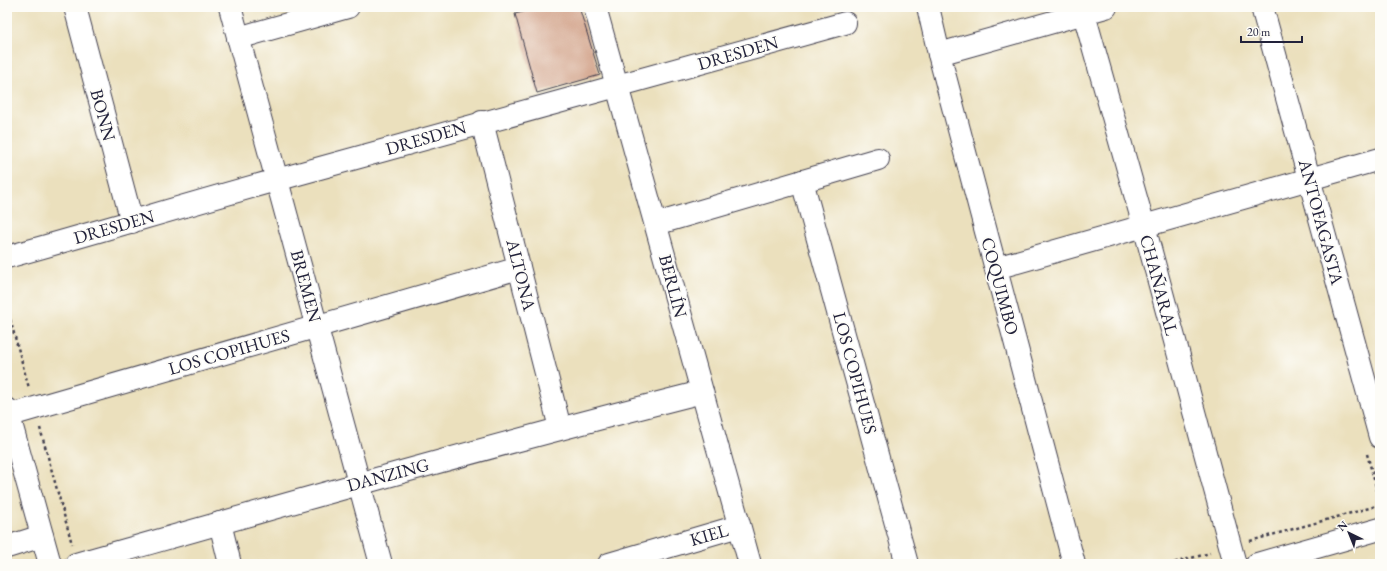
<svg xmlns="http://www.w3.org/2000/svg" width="1387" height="571" viewBox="0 0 1387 571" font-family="'EB Garamond',serif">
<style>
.building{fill:#d3a48c}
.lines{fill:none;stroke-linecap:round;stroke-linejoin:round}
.street-casing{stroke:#403e4e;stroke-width:24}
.secondary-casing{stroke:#403e4e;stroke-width:24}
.path{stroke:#403e4e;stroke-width:2.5;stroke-dasharray:3 3;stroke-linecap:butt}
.street{stroke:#fff;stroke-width:22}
.secondary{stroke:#fff;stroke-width:22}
.labels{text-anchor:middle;stroke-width:3.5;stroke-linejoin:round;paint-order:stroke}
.street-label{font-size:18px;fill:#22223b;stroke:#fdfcf7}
</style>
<rect width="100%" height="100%" fill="#fdfcf7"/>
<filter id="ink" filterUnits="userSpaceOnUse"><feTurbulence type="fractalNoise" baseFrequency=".025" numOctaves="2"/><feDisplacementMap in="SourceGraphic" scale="8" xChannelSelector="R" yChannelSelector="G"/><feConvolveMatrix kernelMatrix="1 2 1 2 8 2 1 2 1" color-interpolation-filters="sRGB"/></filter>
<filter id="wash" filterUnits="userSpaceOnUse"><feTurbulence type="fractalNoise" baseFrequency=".012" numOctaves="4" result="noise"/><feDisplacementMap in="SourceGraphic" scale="16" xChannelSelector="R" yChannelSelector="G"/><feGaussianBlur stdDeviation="0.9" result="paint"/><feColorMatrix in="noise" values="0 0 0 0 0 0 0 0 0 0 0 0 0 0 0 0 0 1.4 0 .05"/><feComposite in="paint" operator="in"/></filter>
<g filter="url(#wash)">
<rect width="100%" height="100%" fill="#ebe0bd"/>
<g id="blocks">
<polygon class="building" points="542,7 579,7 600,75 537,93 515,14"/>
</g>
</g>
<g filter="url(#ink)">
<use href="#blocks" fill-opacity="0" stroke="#403e4e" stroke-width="1"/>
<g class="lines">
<g class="street-casing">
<g id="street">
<polyline points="75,7 132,222"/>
<polyline points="230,7 381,564"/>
<polyline points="595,7 750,564"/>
<polyline points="928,7 939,54 1074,564"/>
<polyline points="1082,7 1144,226 1235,564"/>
<polyline points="238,38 348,7"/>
<polyline points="939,54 1106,7"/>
<polyline points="482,122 560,428"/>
<polyline points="802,181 907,564"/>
<polyline points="656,224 878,159"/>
<path d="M7,257C98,232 189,204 280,179C468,126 657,76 845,23"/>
<polyline points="996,268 1380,159"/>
<polyline points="7,416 519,268"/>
<polyline points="220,523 230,564"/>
<polyline points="7,547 42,536"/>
<path d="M76,564C284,505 492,445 702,392"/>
<polyline points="609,564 739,526"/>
</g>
</g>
<g class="secondary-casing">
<g id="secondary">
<polyline points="1262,7 1380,437"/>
<polyline points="7,409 50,564"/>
<polyline points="1257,564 1380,529"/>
</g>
</g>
<g class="path">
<polyline points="7,308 29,388"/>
<polyline points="40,428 72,544"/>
<polyline points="1367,454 1380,501"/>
<polyline points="1250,541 1380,505"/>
<polyline points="1169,564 1210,553"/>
</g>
<use href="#street" class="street"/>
<use href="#secondary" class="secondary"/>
</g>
</g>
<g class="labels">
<g class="street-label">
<text transform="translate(738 53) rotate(-16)" y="6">DRESDEN</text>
<text transform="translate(103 115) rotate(75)" y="6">BONN</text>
<text transform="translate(426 138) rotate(-16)" y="6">DRESDEN</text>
<text transform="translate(1321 222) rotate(75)" y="6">ANTOFAGASTA</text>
<text transform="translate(114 227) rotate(-16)" y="6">DRESDEN</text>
<text transform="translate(521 275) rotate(76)" y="6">ALTONA</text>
<text transform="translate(1159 285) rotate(75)" y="6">CHAÑARAL</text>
<text transform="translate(306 286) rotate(75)" y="6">BREMEN</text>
<text transform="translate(673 286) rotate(75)" y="6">BERLÍN</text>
<text transform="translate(1000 286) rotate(75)" y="6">COQUIMBO</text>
<text transform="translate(229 352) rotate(-16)" y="6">LOS COPIHUES</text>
<text transform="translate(855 373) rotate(75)" y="6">LOS COPIHUES</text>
<text transform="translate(388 475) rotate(-15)" y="6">DANZING</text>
<text transform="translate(709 535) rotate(-16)" y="6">KIEL</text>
</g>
</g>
<rect width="1387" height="571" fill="none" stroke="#fdfcf7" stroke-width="24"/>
<g transform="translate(1349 533) rotate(317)" stroke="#fdfcf7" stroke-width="3" paint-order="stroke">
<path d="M0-3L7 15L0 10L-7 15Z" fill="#22223b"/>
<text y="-6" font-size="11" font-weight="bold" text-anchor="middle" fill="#22223b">N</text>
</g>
<path d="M1241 36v6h61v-6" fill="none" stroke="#22223b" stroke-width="2"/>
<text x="1247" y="36" font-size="12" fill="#22223b" stroke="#fdfcf7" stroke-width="3" paint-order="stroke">20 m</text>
</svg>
